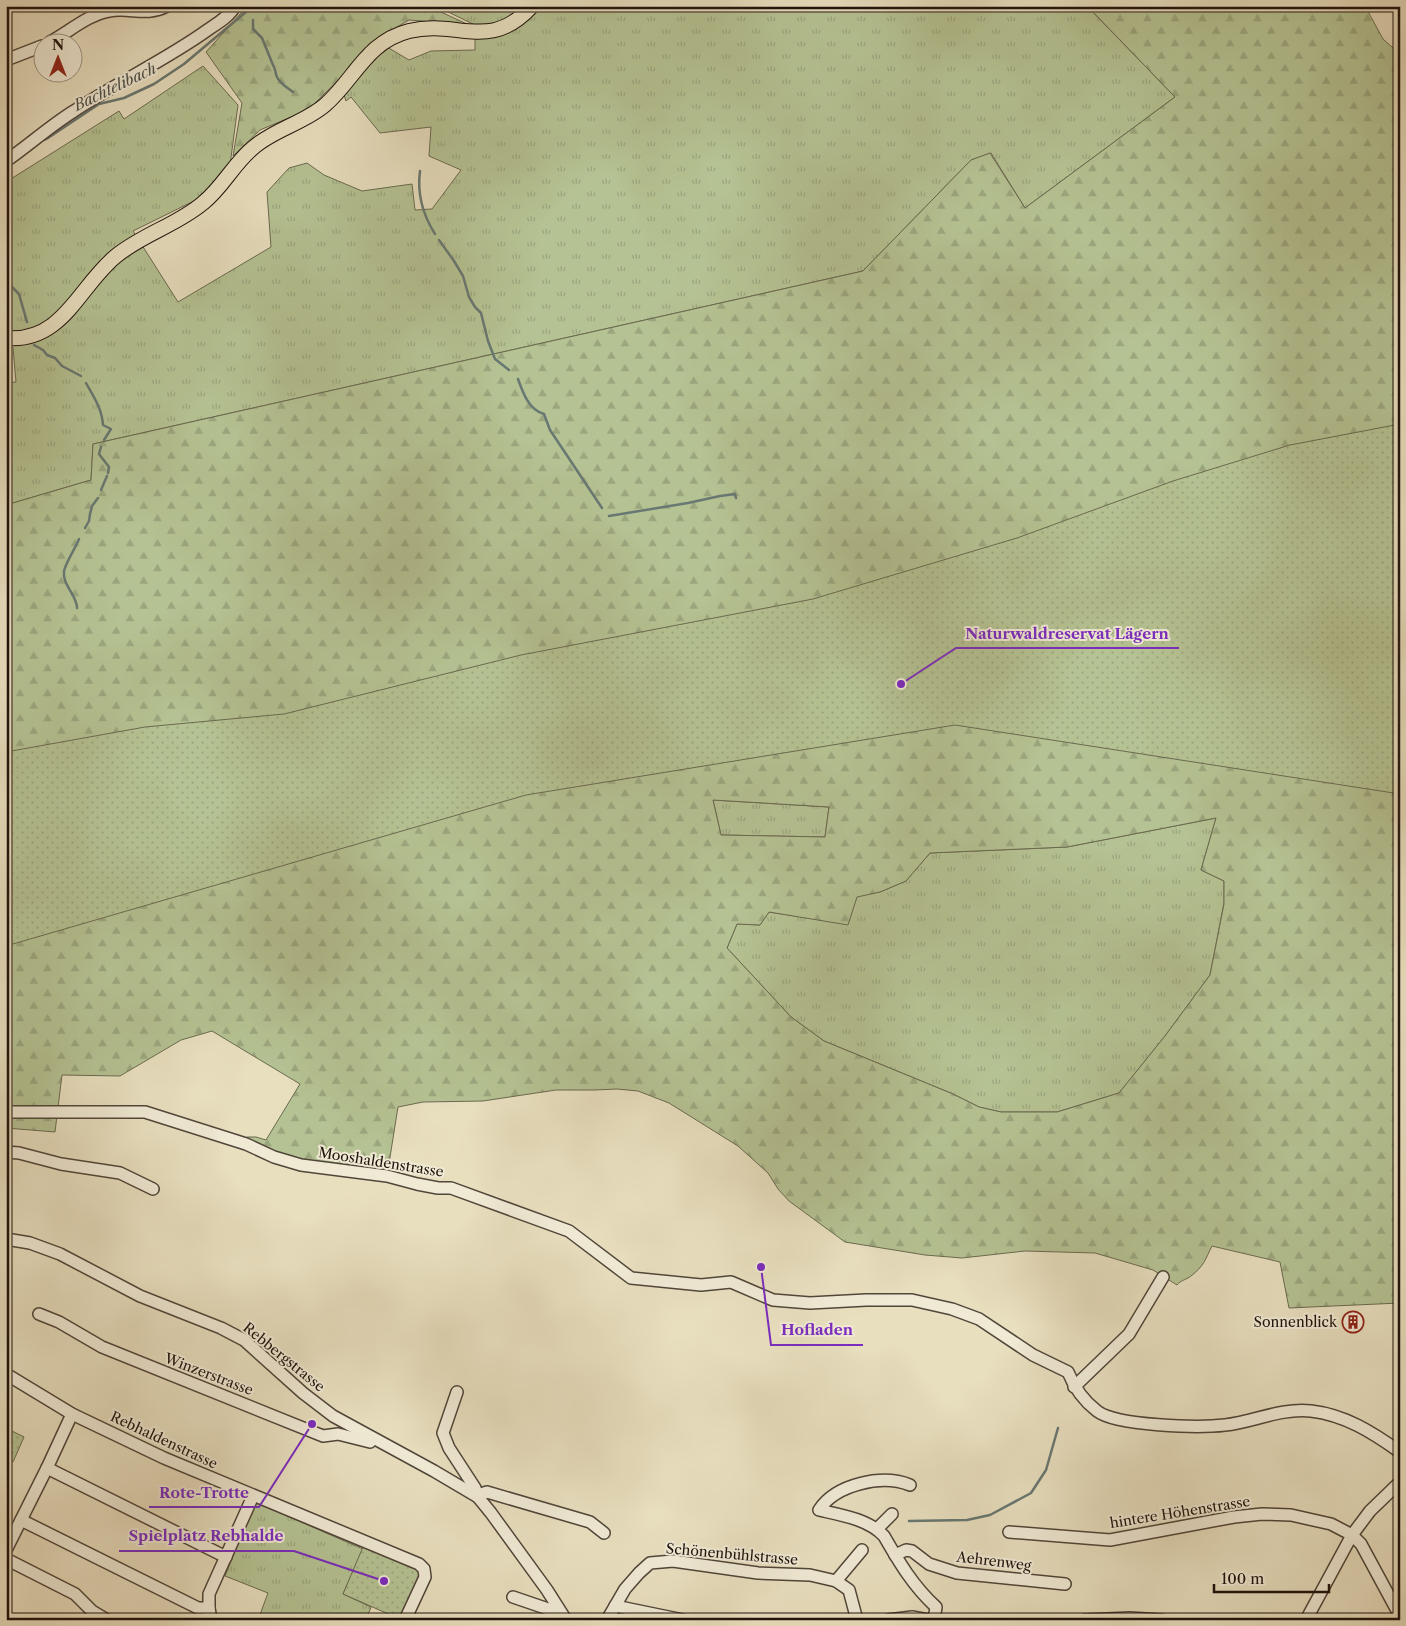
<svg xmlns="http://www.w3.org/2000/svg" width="1406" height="1626" viewBox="0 0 1406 1626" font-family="'Libre Caslon Text',serif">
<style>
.grass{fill:url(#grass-tufts);stroke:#6a6a50}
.forest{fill:url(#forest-firs);stroke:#6a6a50;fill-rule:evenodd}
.park{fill:url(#park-dots);stroke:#6a6a50}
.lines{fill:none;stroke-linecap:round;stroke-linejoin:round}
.stream{stroke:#687872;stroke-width:2.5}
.minor-casing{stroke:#51463a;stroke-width:14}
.major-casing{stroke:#1f130d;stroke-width:16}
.minor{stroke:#f0ead5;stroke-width:11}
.major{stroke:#e8dfbf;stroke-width:14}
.labels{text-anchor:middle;stroke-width:4;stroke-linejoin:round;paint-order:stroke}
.street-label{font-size:14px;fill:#1f130d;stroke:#f0ead5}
.poi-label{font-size:14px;fill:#1f130d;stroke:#f0ead5;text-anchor:end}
.water-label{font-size:15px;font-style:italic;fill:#494e48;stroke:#f0ead5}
.leader{fill:none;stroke:#7b2cbf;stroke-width:2}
.callout-dot{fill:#7b2cbf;stroke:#f0ead5;stroke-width:2}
.callout-label{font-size:15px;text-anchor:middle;font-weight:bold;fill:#7b2cbf;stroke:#f0ead5;stroke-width:4;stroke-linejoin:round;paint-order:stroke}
</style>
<defs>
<pattern id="grass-tufts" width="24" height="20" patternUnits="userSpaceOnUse" patternTransform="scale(1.25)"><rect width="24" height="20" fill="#b5c293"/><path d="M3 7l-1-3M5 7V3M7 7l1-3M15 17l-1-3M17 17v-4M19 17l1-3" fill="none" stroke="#9ba67e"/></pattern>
<pattern id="forest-firs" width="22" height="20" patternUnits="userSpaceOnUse" patternTransform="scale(1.25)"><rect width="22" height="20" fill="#b5c293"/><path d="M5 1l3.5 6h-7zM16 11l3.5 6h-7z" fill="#9ba67e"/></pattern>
<pattern id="park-dots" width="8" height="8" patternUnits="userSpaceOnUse" patternTransform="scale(1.25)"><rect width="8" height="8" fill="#b5c293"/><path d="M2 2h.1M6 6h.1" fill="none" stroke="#9ba67e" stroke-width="1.8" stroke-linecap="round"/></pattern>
</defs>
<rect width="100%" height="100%" fill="#e8dfbf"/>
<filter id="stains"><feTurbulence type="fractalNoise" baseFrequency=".004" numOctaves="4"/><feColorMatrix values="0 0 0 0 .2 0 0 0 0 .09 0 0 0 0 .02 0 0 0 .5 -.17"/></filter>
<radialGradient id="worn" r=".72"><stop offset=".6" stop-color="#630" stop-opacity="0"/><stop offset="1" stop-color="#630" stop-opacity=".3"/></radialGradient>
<g class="grass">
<polygon points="436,6 1087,6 1175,97 1025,208 991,153 971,160 863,271 93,444 91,480 6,505 6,383 16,382 13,348 6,345 6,182 119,111 124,119 203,66 238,105 230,165 202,197 133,231 178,302 271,247 267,192 289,168 307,163 324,175 362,191 412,184 415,210 432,209 461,170 429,156 431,127 380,133 351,97 346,101 344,95 366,65 387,47 409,60 431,51 475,50 475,25"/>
<polygon points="713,800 829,807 825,837 721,835"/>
<polygon points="1216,818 1201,870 1224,881 1224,903 1210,975 1165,1036 1119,1093 1057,1112 1001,1112 979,1107 953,1094 824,1041 791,1017 727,948 737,924 760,925 769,912 848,924 857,896 880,892 906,881 930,853 1067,847"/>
<polygon points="255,1502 363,1549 343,1594 371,1607 366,1620 258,1620 268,1593 225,1576"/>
</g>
<g class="forest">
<polygon points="250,6 428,6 469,25 409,20 385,34 308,110 260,130 233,156 242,103 206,52 241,13"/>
<path d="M1108,6H1365L1383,39L1400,54V1303L1289,1308L1280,1262L1212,1246C1205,1260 1204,1266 1191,1276C1186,1280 1181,1280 1177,1285L1153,1270L1095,1253L1025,1251L962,1258L925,1255L845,1242L789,1201L778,1189L768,1173L738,1146L669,1103L638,1091L617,1089L595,1090H556L483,1101L423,1102L398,1107L387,1176L328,1169L246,1144L247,1137H256L266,1140L300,1084L212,1031L181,1040L120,1076L62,1075L55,1132L6,1128V505L91,480L93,444L863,271L971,160L990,153L1025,208L1175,97L1093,12ZM713,800L829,807L825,837L721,835ZM1216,818L1201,870L1224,881V904L1210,975L1165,1036L1119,1093L1057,1112H1001L979,1107L953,1094L824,1041L791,1017L727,948L737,924L760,925L769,912L848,925L857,897L880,892L906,881L930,853L1067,847Z"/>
</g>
<g class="park">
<polygon points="1400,424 1400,794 955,725 526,795 6,946 6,752 145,727 284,714 521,655 813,599 1017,538 1173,481 1290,445"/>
<polygon points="6,1428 24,1437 13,1462 6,1459"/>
<polygon points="363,1547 418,1570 420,1576 402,1620 343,1594"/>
</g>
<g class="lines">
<g class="stream">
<path d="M253,20V29L262,38L273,65C276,69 275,73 277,77C280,84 288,88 293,92"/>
<polyline points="41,141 48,138 99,104 124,98 154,84 184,64 253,6"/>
<path d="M420,171C417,193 423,215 435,234"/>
<polyline points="439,240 454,261 463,276 469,297 475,307 481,313 488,341 495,359 509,370"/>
<polyline points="6,281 19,294 27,322"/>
<polyline points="34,345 43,350 47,355 55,358 62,366 81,376"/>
<path d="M518,379C523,393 529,410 544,414L550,430L602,508"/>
<path d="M86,383C94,397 102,409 103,425L111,429L104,440"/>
<polyline points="101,447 99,454 109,467 108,473"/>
<polyline points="101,490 107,476"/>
<polyline points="609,516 688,503 720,496 735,494 736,498"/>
<polyline points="85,528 89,521 90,514 92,506 98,498"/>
<path d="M77,608C77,595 62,585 64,571C66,562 75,549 79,539"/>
<polyline points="909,1521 967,1520 990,1515 1031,1493 1046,1470 1058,1428"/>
</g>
<g class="minor-casing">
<g id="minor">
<path d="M50,42C69,32 87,15 109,11C130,7 146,17 167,6"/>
<polyline points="6,60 42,46"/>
<path d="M6,161C29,145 50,126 74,111C118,82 166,60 209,29C218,23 230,16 235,6"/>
<path d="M6,1112H145L246,1144L274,1157L301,1165L387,1176L417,1184L438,1188H451L569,1231L631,1278L701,1285L731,1282L773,1300L810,1303L866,1300H912L952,1309L979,1319L1033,1355L1068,1372C1074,1387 1084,1401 1097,1411C1116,1426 1199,1428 1225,1425C1254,1422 1279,1408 1311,1411C1345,1415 1372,1432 1400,1452"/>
<polyline points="6,1152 19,1153 61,1164 120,1173 153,1189"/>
<polyline points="6,1239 30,1243 60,1254 140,1296 221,1328 244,1340 303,1393 333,1416 434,1471 478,1497 491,1513 547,1590 566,1620"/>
<polyline points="39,1314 59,1322 102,1347 323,1436 338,1434 370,1442 372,1440"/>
<polyline points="6,1374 72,1414 164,1458 419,1564 424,1569 425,1577 405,1620"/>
<polyline points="1074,1387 1129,1334 1163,1277"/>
<polyline points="457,1392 443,1433 449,1448 475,1488 478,1497 481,1494 487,1492 590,1522 604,1533"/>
<polyline points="47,1468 226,1557"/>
<path d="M910,1485C882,1474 836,1484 819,1510C841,1515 868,1519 884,1536C899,1562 913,1586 936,1607L934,1620"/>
<polyline points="21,1520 198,1608 209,1608"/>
<polyline points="877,1529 892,1514"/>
<polyline points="1009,1532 1110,1540 1234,1517 1262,1514 1291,1515 1331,1524 1352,1535 1361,1544 1400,1616"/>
<polyline points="6,1550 47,1468 72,1414"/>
<polyline points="895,1555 906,1550 912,1551 929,1564 957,1573 1065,1584"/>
<polyline points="6,1559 75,1594 92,1611 107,1620"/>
<polyline points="836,1581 862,1550"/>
<polyline points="513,1597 554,1611 559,1610"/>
<polyline points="615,1606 683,1620"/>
<polyline points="211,1620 209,1608 209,1594 253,1496"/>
<polyline points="607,1620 625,1589 639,1573 650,1563 673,1561 758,1573 810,1575 836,1581 849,1590 857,1620"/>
<polyline points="888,1620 912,1617 928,1620"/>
<polyline points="1084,1620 1130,1618 1162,1620"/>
<polyline points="1306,1620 1352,1535 1370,1511 1400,1482"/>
</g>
</g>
<g class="major-casing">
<path id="major" d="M6,338C63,343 79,286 116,256C143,234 177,225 203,203C223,187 234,163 254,147C275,129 304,123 325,105C355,79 366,42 409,31C458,19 489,53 532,6"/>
</g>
<use href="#minor" class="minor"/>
<use href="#major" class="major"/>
</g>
<defs>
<g id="building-ring" transform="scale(1.125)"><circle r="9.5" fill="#f0ead5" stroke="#8f2418" stroke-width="1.5"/><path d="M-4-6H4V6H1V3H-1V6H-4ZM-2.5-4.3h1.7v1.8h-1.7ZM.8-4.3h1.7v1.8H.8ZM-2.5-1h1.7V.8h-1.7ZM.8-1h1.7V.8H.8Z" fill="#8f2418"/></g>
</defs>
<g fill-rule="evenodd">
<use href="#building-ring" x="1353" y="1322"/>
</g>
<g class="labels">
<g class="street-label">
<text transform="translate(381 1162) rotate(9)" y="5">Mooshaldenstrasse</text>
<text transform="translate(284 1357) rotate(39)" y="5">Rebbergstrasse</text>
<text transform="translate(209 1374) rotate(21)" y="5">Winzerstrasse</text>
<text transform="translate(164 1440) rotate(25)" y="5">Rebhaldenstrasse</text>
<text transform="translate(1180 1512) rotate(-9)" y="5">hintere Höhenstrasse</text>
<text transform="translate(732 1554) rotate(5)" y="5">Schönenbühlstrasse</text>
<text transform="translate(994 1561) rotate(7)" y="5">Aehrenweg</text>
</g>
<g class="poi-label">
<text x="1337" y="1327">Sonnenblick</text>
</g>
<g class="water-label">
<text transform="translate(115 87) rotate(-26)" y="5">Bachtelibach</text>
</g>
</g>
<path class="leader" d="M901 684L956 648H1179M761 1267L771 1345H863M312 1424L259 1507H149M384 1581L294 1551H119"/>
<g class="callout-dot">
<circle cx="901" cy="684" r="5"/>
<circle cx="761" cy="1267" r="5"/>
<circle cx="312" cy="1424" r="5"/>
<circle cx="384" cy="1581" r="5"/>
</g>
<g class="callout-label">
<text x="1067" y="639">Naturwaldreservat Lägern</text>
<text x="817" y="1335">Hofladen</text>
<text x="204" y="1498">Rote-Trotte</text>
<text x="206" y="1541">Spielplatz Rebhalde</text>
</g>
<rect width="1406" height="1626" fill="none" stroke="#e8dfbf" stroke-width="25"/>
<rect x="8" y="8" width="1391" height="1611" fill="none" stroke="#1f130d" stroke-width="2.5"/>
<rect x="12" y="12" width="1381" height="1601" fill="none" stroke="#1f130d"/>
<g transform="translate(58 58)"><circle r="24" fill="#f0ead5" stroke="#9c9485"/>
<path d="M0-4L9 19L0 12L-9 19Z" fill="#8f2418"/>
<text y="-8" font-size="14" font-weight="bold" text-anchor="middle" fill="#1f130d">N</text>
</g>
<path d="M1214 1584v8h115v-8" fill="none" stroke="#1f130d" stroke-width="2.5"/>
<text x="1221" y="1584" font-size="15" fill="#1f130d" stroke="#f0ead5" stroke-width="4" paint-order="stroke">100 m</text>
<rect width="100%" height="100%" filter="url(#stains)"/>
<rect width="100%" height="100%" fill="url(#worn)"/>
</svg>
